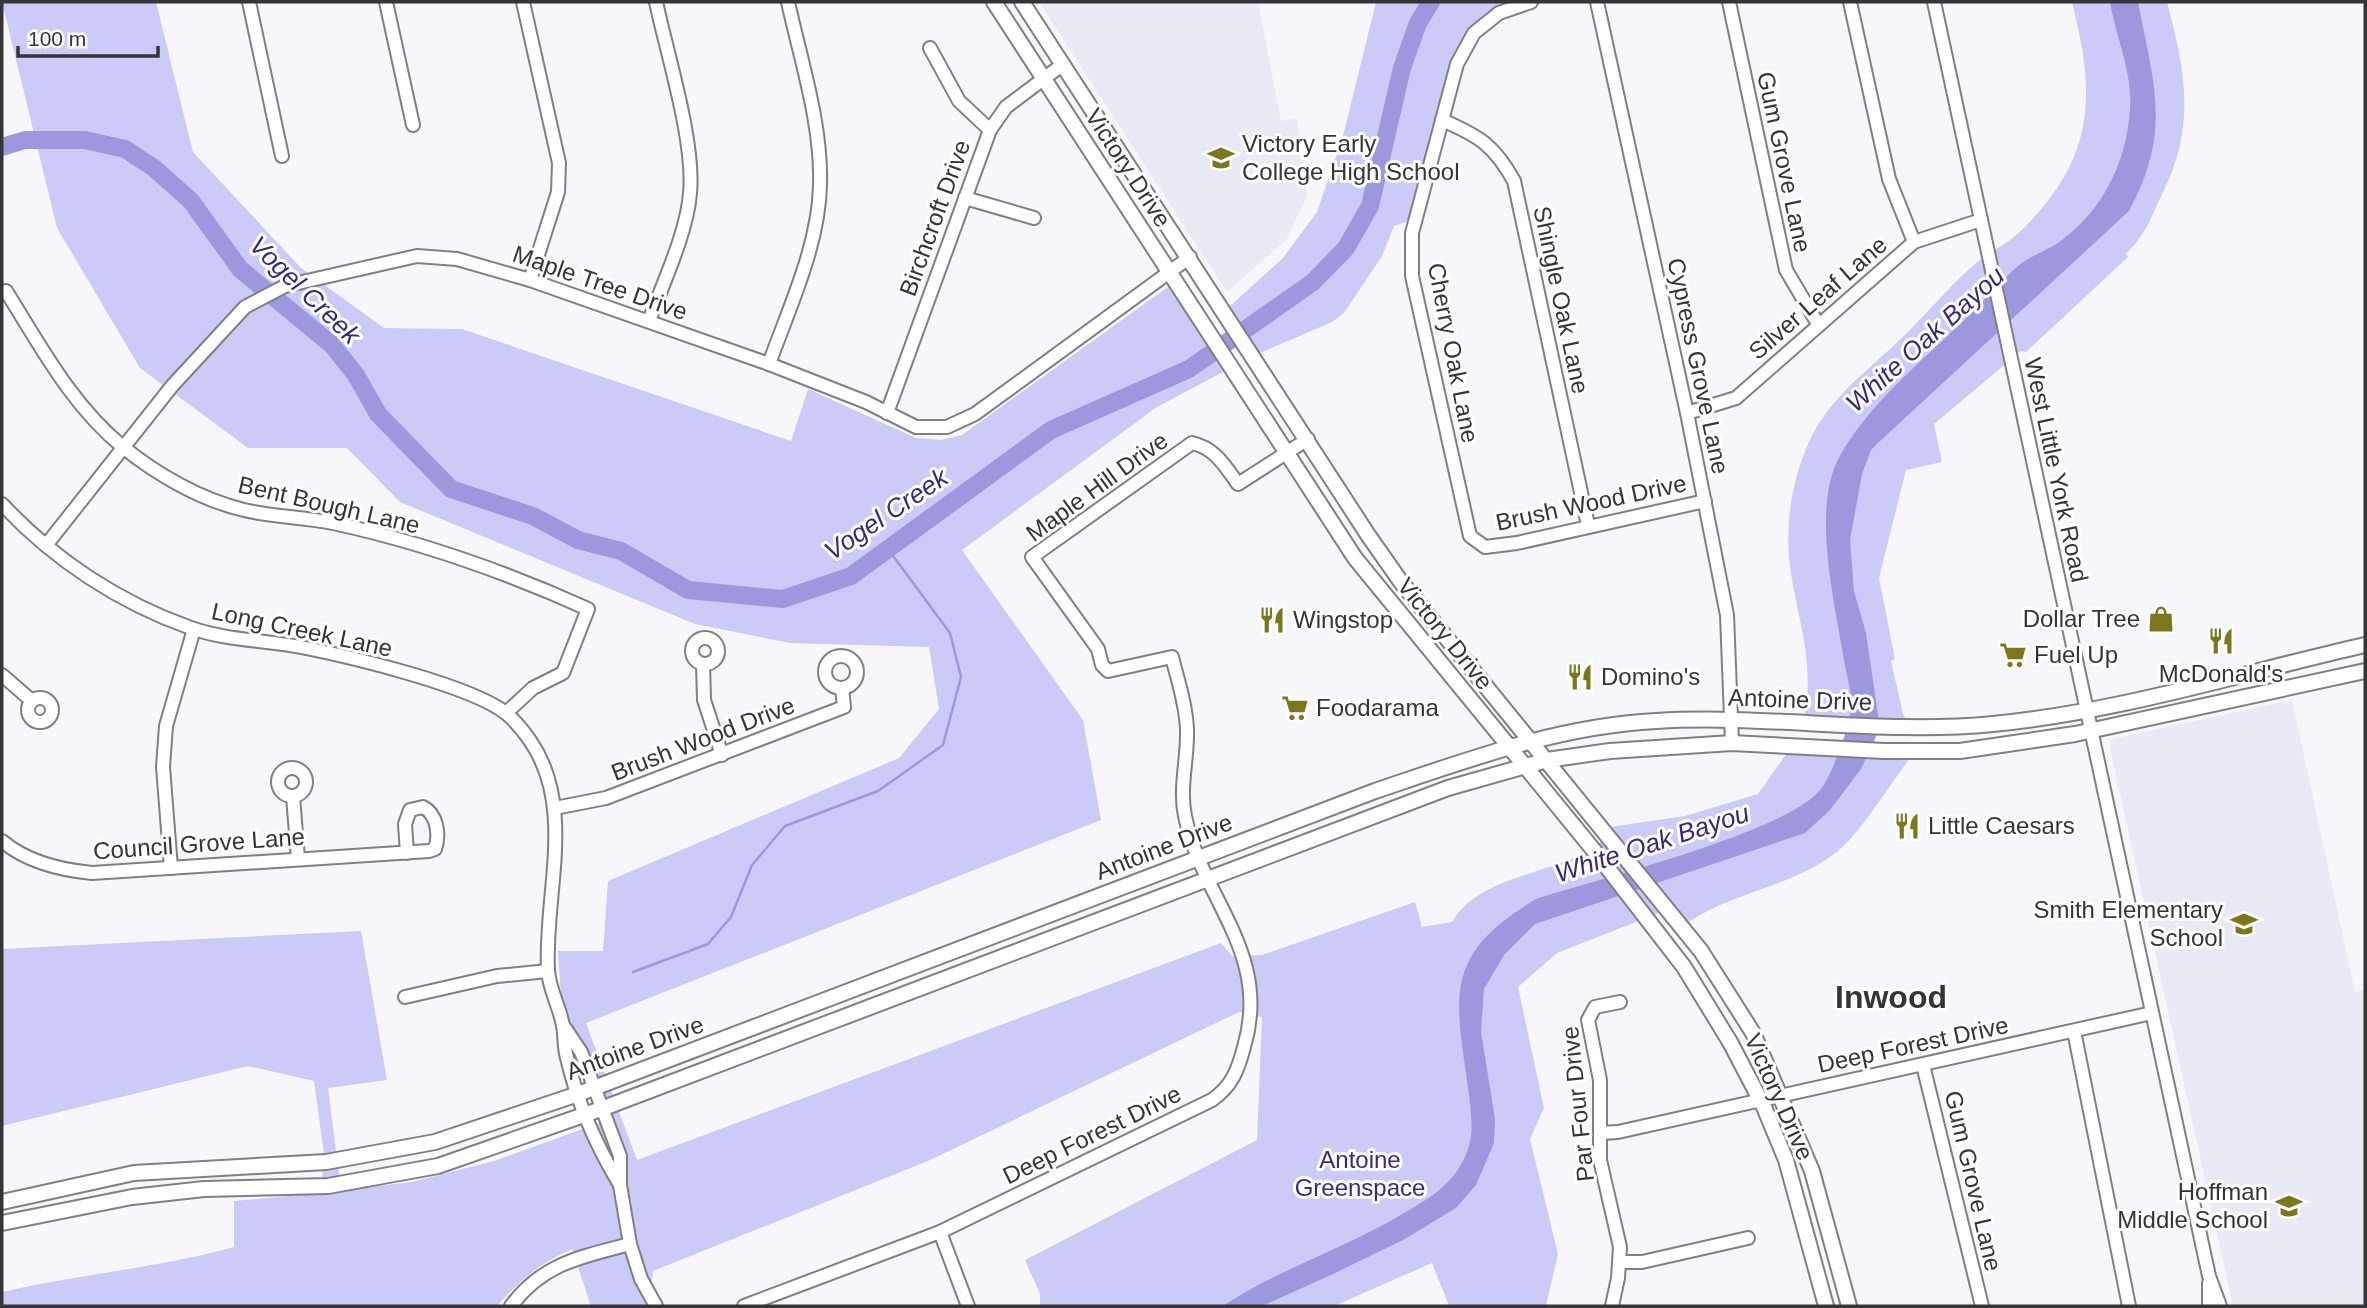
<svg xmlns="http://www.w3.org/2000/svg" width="2367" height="1308" viewBox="0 0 2367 1308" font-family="Arial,sans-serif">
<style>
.built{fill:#eaeaf5}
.green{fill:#cccaf7}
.water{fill:#9d97dd}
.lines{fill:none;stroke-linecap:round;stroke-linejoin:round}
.stream{stroke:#9d97dd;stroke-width:2.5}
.river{stroke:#9d97dd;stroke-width:18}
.minor-casing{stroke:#808084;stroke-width:16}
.major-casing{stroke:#808084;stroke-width:18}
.minor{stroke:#fff;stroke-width:12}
.major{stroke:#fff;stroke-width:14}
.labels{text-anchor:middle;stroke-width:6;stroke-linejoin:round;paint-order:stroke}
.poi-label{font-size:24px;fill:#353537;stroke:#fff;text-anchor:start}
.street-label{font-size:24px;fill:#353537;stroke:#fff}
.park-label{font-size:24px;fill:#3b2a7b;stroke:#fff}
.water-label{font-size:26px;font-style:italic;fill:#392879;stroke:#fff}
.district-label{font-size:32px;font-weight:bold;fill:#353537;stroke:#fff}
</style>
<rect width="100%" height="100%" fill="#f7f7fb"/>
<g class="built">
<polygon points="1039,2 1258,2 1281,121 1297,118 1307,195 1287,239 1227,292"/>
<polygon points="2292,700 2355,992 2365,990 2365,1306 2233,1306 2110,748 2112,739"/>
</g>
<g class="green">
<path d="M2,2H156L193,152L301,268L384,328L462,329L791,441L808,389L916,438L941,440L962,435L1169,286L1223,372L1157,407L962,550L1083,720L1101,820L586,1023L637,1160L1221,943L1232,956L1262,955L1415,902L1422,927L1452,922C1484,868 1569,878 1613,831L1610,827L1685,816L1758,794L1789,750L1907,758L1908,761C1891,783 1858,836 1838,851C1793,887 1734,891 1687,923L1674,907L1557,953L1518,987L1544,1108L1530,1139L1558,1254L1546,1306H1449L1432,1263L1334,1306H1040V1294L1025,1260L1257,1140L1262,1017L1239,1012L928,1161L653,1271L649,1306H591L572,1249C540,1263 520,1280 497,1306H2V1292C79,1274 158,1268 234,1247V1201L321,1193L324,1155L314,1081L248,1066L2,1126V949L361,931L387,1080L328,1088L341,1190L412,1182L494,1161L613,1118L586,1052L562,1010L558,951H603L608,881L899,758L939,709L929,647L790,643L695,624L400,502L347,448H248L140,368L57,228Z"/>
<polygon points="1376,2 1514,2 1471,32 1409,221 1394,226 1382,256 1344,313 1332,322 1260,353 1229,307 1283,258 1317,212 1342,140"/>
<path d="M2072,2H2167C2185,69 2196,125 2164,190C2151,216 2148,232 2126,254L2128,257L2026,352L2021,351L1934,424L1942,462L1906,470L1879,578L1895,659L1891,661L1903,714L1908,723L1805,714C1815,656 1795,614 1789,558C1786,522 1792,482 1806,449C1823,406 1857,379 1890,349C1920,322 1946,289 1976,263C1991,251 2009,243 2023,229C2095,157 2096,96 2072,2Z"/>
</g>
<path class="water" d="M2110,2H2138C2154,85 2172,131 2129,211L1879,442L1871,450L1862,474L1850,540L1854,591L1866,633L1880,728L1861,769L1830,810L1805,833L1535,924L1504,955L1484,989L1481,1032L1495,1119L1494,1143L1476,1185L1456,1208L1403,1240L1333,1274L1262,1306H1223C1277,1270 1343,1249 1399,1216C1419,1204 1439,1194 1454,1175C1475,1147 1473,1127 1469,1095C1456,997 1440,956 1536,899C1595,880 1788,832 1821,789C1834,771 1851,724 1851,702C1851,689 1846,673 1844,660C1835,603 1810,505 1841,454C1870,404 1916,366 1957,327C1978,307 1997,285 2018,266C2029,257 2043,252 2055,245C2101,214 2126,165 2130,110C2133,73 2116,38 2110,2Z"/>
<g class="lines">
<polyline class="stream" points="633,972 708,944 731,917 752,865 785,826 878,791 943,745 961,677 950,633 888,549"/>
<polyline class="river" points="2,147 25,140 85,140 125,149 154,168 191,201 240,269 332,345 356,375 378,414 451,489 533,516 578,540 621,551 688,590 783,599 851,576 1051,430 1189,369 1313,282 1346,248 1370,206 1402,68 1418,23 1431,2"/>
<g class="minor-casing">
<g id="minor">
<polyline points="249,2 282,156"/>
<polyline points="386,2 413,125"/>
<polyline points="523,2 559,163 558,192 530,280"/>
<polyline points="1531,2 1499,13 1474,33 1457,64 1412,233 1412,276 1470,536 1485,547 1517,543 1705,501"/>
<polyline points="1597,2 1687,413 1727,615 1732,743"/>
<polyline points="1729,2 1786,270 1818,324"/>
<polyline points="1850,2 1889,179 1914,242"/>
<polyline points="1934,2 2209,1276 2220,1306"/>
<polyline points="930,48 959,101 990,130"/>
<path d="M1442,120C1479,136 1494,145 1514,181L1588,525"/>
<polyline points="965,198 1034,218"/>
<path d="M6,291C40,345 72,406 123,447C156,474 201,500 244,510C273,517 303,517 333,523C421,542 506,572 588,609L563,673L533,688L506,713"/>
<path d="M649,321C663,283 687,233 690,193C695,142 667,54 656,2"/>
<path d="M769,364C789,308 819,245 820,185C822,125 801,61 788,2"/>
<polyline points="887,413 990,130 1006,107 1062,65"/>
<polyline points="1687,413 1736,398 1914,242 1981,220"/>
<path d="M2,504C54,560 120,603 191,628C228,641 268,640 306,648C351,657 473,686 507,714C515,721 525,733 531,742C576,809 544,895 548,970C549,990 560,1007 563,1026C565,1037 564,1048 567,1058C577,1101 597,1147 620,1185"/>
<polyline points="47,544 172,386 245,307 285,286 417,256 457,259 530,280 769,364 866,402 916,427 947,427 975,414 1190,257"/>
<circle cx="705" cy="651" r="13"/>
<circle cx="841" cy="672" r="16"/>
<polyline points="703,664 704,700 722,755"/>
<polyline points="2,675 32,701"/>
<circle cx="40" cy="710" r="12"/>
<circle cx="292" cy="782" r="14"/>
<polyline points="293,796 298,859"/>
<polyline points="555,808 606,798 844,707 842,688"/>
<path d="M2,841C27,862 60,870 92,873L429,851L435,849C440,835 437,814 423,807L410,810L405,824L407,853"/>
<polyline points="171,868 163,767 166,726 194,629"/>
<polyline points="405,997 497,976 548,971"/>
<polyline points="565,1028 581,1052 620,1156 620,1185 630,1244 641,1279 656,1306"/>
<polyline points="2074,1031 2129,1306"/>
<polyline points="1923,1065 1982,1306"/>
<polyline points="1600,1133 1618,1132 2152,1013"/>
<polyline points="940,1232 968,1306"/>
<polyline points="1621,1262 1642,1262 1748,1238"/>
<path d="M511,1306C543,1263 581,1257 630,1244"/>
<path d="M744,1306L940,1232L1212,1100C1232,1086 1238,1070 1244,1047C1272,953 1202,900 1185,816C1179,788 1188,758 1187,730C1186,705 1178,681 1172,657L1108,671L1102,665L1098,649L1032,557L1192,443C1215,448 1225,466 1238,484L1308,439"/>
<polyline points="1612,1306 1618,1278 1620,1247 1600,1160 1600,1080 1588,1020 1595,1007 1620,1002"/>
<polyline points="2209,1306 2209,1283"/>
</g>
</g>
<g class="major-casing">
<g id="major">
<polyline points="994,2 1355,558 1596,853 1684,967 1730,1042 1764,1107 1786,1160 1826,1306"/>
<polyline points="1022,2 1368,535 1401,582 1701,951 1753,1033 1812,1171 1849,1306"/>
<path d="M2,1202L134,1173L326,1162L435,1142L578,1094L1375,791C1467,760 1558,726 1656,721C1768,714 1881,735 1993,724C2119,712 2242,673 2365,645"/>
<polyline points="2,1223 132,1197 204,1189 328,1186 438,1166 601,1109 1448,788 1547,760 1610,751 1732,743 1884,751 1960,751 2075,734 2365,671"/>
</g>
</g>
<use href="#minor" class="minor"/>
<use href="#major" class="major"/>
</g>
<defs>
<g id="school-bare" transform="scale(2.1)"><path d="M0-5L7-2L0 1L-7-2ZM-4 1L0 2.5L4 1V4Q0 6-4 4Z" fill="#7b771d" stroke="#fff" stroke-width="2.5" paint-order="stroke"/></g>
<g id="shop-bare" transform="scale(2.1)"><path d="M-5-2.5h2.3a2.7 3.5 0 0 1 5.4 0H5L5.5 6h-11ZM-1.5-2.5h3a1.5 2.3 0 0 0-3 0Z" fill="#7b771d" stroke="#fff" stroke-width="2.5" paint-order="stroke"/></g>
<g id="restaurant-bare" transform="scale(2.1)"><path d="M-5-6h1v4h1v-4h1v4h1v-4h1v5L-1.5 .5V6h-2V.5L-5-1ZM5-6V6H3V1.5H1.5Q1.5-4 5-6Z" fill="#7b771d" stroke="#fff" stroke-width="2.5" paint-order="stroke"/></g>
<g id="supermarket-bare" transform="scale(2.1)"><path d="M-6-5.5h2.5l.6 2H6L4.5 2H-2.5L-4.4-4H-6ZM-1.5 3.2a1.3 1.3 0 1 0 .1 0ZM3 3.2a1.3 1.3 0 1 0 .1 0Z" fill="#7b771d" stroke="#fff" stroke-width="2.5" paint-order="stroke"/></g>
</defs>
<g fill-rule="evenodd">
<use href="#school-bare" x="1221" y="158"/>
<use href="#shop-bare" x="2161" y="619"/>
<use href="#restaurant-bare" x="1272" y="620"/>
<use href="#restaurant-bare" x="2221" y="641"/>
<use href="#supermarket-bare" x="2013" y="655"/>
<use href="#restaurant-bare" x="1580" y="677"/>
<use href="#supermarket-bare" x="1295" y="708"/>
<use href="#restaurant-bare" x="1907" y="826"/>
<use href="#school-bare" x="2244" y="924"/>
<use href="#school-bare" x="2289" y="1206"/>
</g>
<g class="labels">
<g class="poi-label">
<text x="1242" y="152">Victory Early<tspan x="1242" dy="28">College High School</tspan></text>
<text x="2140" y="627" text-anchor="end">Dollar Tree</text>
<text x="1293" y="628">Wingstop</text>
<text x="2034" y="663">Fuel Up</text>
<text x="2221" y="682" text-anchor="middle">McDonald's</text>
<text x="1601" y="685">Domino's</text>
<text x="1316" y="716">Foodarama</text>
<text x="1928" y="834">Little Caesars</text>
<text x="2223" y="918" text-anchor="end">Smith Elementary<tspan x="2223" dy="28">School</tspan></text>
<text x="2268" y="1200" text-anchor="end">Hoffman<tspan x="2268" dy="28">Middle School</tspan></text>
</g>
<g class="street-label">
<text transform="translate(1784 162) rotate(78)" y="8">Gum Grove Lane</text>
<text transform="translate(1128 168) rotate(57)" y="8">Victory Drive</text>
<text transform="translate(935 218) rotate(-70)" y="8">Birchcroft Drive</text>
<text transform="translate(600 283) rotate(19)" y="8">Maple Tree Drive</text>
<text transform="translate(1818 298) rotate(-41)" y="8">Silver Leaf Lane</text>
<text transform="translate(1561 300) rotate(78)" y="8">Shingle Oak Lane</text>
<text transform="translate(1453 353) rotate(79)" y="8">Cherry Oak Lane</text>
<text transform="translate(1698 366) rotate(78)" y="8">Cypress Grove Lane</text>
<text transform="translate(2056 470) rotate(78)" y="8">West Little York Road</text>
<text transform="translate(1097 487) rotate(-36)" y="8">Maple Hill Drive</text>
<text transform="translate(1591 503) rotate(-12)" y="8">Brush Wood Drive</text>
<text transform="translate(329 505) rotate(13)" y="8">Bent Bough Lane</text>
<text transform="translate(302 630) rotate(12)" y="8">Long Creek Lane</text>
<text transform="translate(1445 634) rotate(51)" y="8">Victory Drive</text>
<text transform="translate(1800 700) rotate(2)" y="8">Antoine Drive</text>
<text transform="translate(703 739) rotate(-21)" y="8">Brush Wood Drive</text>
<text transform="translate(199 844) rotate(-4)" y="8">Council Grove Lane</text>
<text transform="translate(1164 847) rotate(-21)" y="8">Antoine Drive</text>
<text transform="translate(1913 1045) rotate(-12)" y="8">Deep Forest Drive</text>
<text transform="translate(635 1048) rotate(-20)" y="8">Antoine Drive</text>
<text transform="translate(1779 1097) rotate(66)" y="8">Victory Drive</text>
<text transform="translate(1578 1104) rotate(-96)" y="8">Par Four Drive</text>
<text transform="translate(1092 1135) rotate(-26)" y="8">Deep Forest Drive</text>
<text transform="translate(1973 1181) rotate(77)" y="8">Gum Grove Lane</text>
</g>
<g class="park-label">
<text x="1360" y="1168">Antoine<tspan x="1360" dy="28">Greenspace</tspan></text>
</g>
<g class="water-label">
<text transform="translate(305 290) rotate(44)" y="9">Vogel Creek</text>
<text transform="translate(1925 339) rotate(-42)" y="9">White Oak Bayou</text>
<text transform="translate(886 514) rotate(-34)" y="9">Vogel Creek</text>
<text transform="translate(1652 843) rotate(-18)" y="9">White Oak Bayou</text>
</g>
<g class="district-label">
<text x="1891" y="1008">Inwood</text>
</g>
</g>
<rect width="2367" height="1308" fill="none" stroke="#353537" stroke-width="7"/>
<path d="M18 46v10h140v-10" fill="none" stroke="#353537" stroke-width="3.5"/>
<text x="28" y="46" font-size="21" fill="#353537" stroke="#ffffff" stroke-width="5" paint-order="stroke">100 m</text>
</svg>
